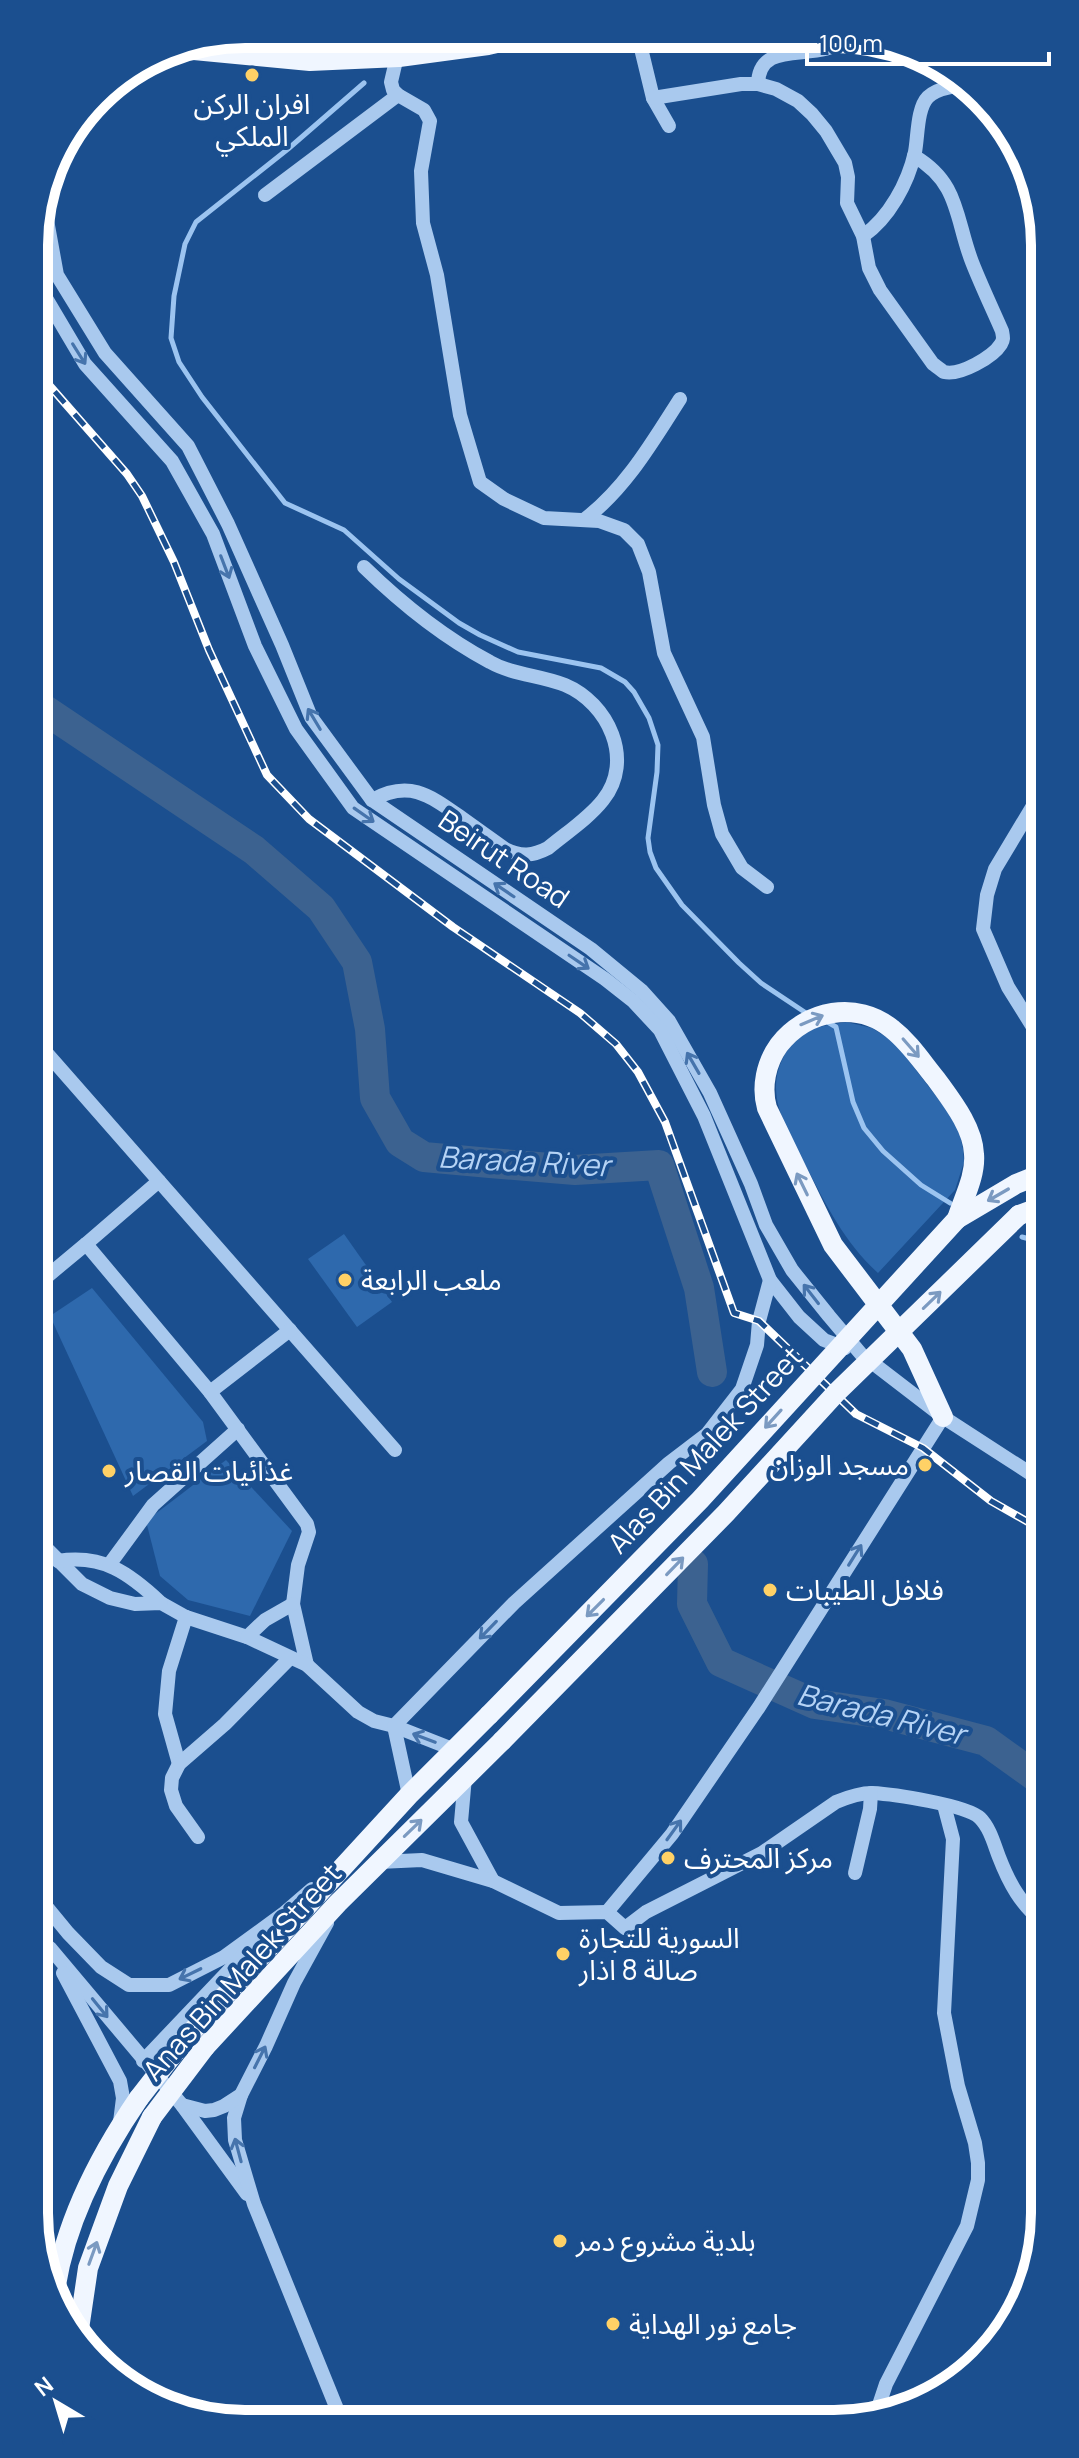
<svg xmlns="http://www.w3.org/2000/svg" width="1079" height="2458" viewBox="0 0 1079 2458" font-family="Manrope,'Noto Sans Arabic',sans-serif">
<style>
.green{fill:#2e69ad}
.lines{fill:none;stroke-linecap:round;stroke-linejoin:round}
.stream{stroke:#9cc4f0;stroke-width:5}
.river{stroke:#3c6290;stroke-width:30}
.minor{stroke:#a9c9ee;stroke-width:14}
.major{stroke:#f0f6ff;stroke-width:20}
.rail-casing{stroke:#fff;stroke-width:8}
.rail{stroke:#1b4f8f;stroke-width:5;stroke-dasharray:15;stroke-linecap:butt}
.major-bridge{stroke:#f0f6ff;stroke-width:20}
.oneway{stroke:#4674ac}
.oneway2{stroke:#7b9ac1}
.poi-dot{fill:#ffd166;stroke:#1b4f8f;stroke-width:3}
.labels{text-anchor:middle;stroke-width:8;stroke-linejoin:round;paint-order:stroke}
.poi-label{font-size:28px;fill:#fff;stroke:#1b4f8f;text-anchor:start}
.street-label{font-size:28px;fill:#fff;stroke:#1b4f8f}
.water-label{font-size:30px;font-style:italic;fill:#b5d3f5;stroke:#1b4f8f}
.rim{fill:none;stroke:#fff;stroke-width:10}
</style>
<rect width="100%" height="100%" fill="#1b4f8f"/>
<g class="green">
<path d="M846,1022L872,1028L895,1043L953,1118L960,1135L963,1149L964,1162L955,1190L878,1273C845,1243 826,1205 806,1166C788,1130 763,1096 784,1056C790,1044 804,1033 816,1028C825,1025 837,1024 846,1022Z"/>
<polygon points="344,1234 392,1302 357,1327 308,1259"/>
<polygon points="92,1288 203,1422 207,1441 133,1496 50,1316"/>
<polygon points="226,1460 292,1531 250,1616 188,1600 160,1576 146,1521"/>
</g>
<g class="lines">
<g class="stream">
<polyline points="364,83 288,149 196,222 185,244 174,296 171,338 179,362 202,397 285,503 344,530 399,579 459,623 480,635 518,652 601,668 625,682 634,692 649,718 658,745 657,772 648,838 650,852 656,868 682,905 739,963 761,983 809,1015"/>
<polyline points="826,1021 836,1027 853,1102 864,1128 883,1151 921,1185 950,1203"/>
<polyline points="1022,1237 1041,1242"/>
</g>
<g class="river">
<polyline points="36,704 254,850 321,908 357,962 370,1029 375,1098 400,1142 424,1157 490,1163 575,1170 659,1165 699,1288 712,1372"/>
<polyline points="693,1564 692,1604 721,1662 815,1704 884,1714 986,1741 1043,1782"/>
</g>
<g class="minor">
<polyline points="402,35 391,82 393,90 398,95 424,110 430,121 421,171 423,223 437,275 460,415 480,482 504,499 544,518 599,521 624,530 638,544 649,572 664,653 703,737 714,805 722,834 742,868 767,887"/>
<polyline points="638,36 653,98 669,126"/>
<path d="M758,84C759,36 819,65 847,38"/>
<path d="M653,98L741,84H758L776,89L798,101L812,114L826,131L845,163L848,177L847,203L863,236L869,268L880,290L933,364C935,365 942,371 944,372C960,376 993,357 1001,344C1004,339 1003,337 1002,331C992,308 981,285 972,262C955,218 960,183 914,156"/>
<polyline points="265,195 398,95"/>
<polyline points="43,198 57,275 105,353 188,446 228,524 282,645 311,717 372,800 591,949 642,991 669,1021 710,1093 751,1184 766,1225 792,1270 829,1316 861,1354 943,1417 1042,1481"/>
<path d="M863,236C889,218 908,183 915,152C918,136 917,108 928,97C938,87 957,86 971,85"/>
<polyline points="35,259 43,293 85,364 172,461 213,534 255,646 296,729 353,808 605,979 633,1001 660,1030 704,1116 770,1280 799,1317 824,1340 845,1348"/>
<path d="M585,519C626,488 653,441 680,399"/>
<path d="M364,567C402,604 443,637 490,662C513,675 540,675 565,685C608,703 635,760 603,800C589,818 566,833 548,848C533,856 521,857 505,849C490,838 474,827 459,816C428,794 408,780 372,800"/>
<polyline points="1040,794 995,869 987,895 983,929 1008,987 1041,1040"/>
<polyline points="37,1042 395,1450"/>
<polyline points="86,1244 159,1181"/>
<polyline points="38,1284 86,1244 210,1392 307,1524 309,1532 298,1565 293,1604 307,1665"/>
<polyline points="210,1392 290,1330"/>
<polyline points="39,1541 82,1584 110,1598 135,1604 161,1603 186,1617 247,1637 307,1665 358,1712 374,1721 394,1726 455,1750"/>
<path d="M58,1561C103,1554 129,1573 161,1603"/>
<polyline points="109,1565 153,1505 238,1429"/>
<polyline points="247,1637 265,1620 293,1604"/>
<polyline points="179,1764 165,1714 169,1671 186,1617"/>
<polyline points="465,1777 461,1822 493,1881"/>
<polyline points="409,1795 394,1726 514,1603 669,1463 707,1434 742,1389 757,1345 759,1321 770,1280"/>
<polyline points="198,1837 176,1806 171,1790 172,1778 179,1764 225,1724 290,1658"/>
<path d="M379,1862L422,1860L493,1881L559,1913L607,1912L625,1928L646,1912L762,1853L836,1802C848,1797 859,1793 872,1793C892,1794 967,1805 980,1818C990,1828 994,1844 999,1857C1009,1883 1021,1905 1043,1922"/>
<polyline points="855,1873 870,1809 871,1793"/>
<polyline points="40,1899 68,1933 101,1967 129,1985 169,1985 224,1957 283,1914 312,1889"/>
<polyline points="607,1912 672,1834 759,1707 943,1417"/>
<polyline points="50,1948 182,2105 247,2194"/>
<polyline points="63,1973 120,2081 123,2098 120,2122"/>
<polyline points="143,2061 255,1943"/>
<polyline points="241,2095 234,2118 235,2140 254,2204 341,2419"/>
<polyline points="182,2105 205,2111 214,2110 224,2106 241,2095 266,2046 294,1983 327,1923"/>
<polyline points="875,2417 886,2384 967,2226 978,2180 978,2163 975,2143 958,2086 944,2013 953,1839 944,1805"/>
</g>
<g class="major">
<polyline points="173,48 310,61 399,57 488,45 527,36"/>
<polyline points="1019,1215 1041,1207"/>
<polyline points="957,1219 1016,1184 1041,1174"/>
<path d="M943,1417L912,1349L833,1245L767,1108C761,1087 766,1063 779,1045C806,1010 857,1000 892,1029C910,1043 922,1062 936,1079C951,1100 973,1127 974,1154C976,1176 963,1199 957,1219"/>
<polyline points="185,2039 409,1795 489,1715"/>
<polyline points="205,2047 338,1903 502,1741"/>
<path d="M55,2291C65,2221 100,2155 139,2098"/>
<polyline points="79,2329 88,2268 118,2186 152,2117"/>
</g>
<g class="rail-casing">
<polyline id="rail" points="35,369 127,474 142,496 174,562 209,650 267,775 309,819 453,927 580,1013 616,1044 638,1072 665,1122 734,1313 759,1321 856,1414 923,1448 991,1501 1042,1530"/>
</g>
<use href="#rail" class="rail"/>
<g class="major-bridge">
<polyline points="489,1715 700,1500 957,1219"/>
<polyline points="502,1741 726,1513 836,1393 1019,1215"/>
<polyline points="139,2098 185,2039"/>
<polyline points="152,2117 205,2047"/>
</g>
</g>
<defs><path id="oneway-shaft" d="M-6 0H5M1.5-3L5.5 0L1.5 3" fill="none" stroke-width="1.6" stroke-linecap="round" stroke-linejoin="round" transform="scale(2)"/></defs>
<g class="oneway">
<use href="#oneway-shaft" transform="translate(79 354) rotate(58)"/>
<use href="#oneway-shaft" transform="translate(225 567) rotate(69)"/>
<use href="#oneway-shaft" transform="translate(314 719) rotate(-121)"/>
<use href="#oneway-shaft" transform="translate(364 815) rotate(35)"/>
<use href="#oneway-shaft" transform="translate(504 890) rotate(-146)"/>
<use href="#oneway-shaft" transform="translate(579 962) rotate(34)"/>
<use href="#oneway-shaft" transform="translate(693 1063) rotate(-120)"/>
<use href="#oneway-shaft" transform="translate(811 1294) rotate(-128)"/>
<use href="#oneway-shaft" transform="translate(855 1555) rotate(-58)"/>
<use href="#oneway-shaft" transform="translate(488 1630) rotate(134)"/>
<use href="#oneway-shaft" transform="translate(424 1738) rotate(-159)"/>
<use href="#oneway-shaft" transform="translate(674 1830) rotate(-54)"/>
<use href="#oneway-shaft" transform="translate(190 1974) rotate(154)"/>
<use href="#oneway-shaft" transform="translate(100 2008) rotate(51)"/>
<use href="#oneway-shaft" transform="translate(260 2057) rotate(-63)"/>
<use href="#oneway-shaft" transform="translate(238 2150) rotate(-105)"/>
</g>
<g class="oneway2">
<use href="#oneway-shaft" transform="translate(812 1020) rotate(-23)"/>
<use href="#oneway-shaft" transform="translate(911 1048) rotate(49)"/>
<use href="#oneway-shaft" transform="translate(802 1184) rotate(-116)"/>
<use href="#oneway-shaft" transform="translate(998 1195) rotate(150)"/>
<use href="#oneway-shaft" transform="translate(932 1300) rotate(-44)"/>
<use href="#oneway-shaft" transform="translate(773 1419) rotate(132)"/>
<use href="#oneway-shaft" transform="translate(675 1566) rotate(-46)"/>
<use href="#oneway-shaft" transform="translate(595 1608) rotate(135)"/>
<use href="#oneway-shaft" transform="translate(413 1828) rotate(-44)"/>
<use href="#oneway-shaft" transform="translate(93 2253) rotate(-70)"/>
</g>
<g class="poi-dot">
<circle cx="252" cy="75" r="8"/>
<circle cx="345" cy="1280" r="8"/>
<circle cx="925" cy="1465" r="8"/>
<circle cx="109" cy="1471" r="8"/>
<circle cx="770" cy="1590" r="8"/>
<circle cx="668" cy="1858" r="8"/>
<circle cx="563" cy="1954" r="8"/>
<circle cx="560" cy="2241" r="8"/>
<circle cx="613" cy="2324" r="8"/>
</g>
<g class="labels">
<g class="poi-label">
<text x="252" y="114" text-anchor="middle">افران الركن<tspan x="252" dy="32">الملكي</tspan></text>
<text x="361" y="1290">ملعب الرابعة</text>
<text x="909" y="1475" text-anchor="end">مسجد الوزان</text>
<text x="125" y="1481">غذائيات القصار</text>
<text x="786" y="1600">فلافل الطيبات</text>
<text x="684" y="1868">مركز المحترف</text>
<text x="579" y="1948">السورية للتجارة<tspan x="579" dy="32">صالة 8 اذار</tspan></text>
<text x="576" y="2251">بلدية مشروع دمر</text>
<text x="629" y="2334">جامع نور الهداية</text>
</g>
<g class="street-label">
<text transform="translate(504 859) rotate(34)" y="10">Beirut Road</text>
<text transform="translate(705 1450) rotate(-47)" y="10">Alas Bin Malek Street</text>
<text transform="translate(242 1972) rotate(-48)" y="10">Anas Bin Malek Street</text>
</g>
<g class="water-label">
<text transform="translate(524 1162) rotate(3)" y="10">Barada River</text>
<text transform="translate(881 1715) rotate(14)" y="10">Barada River</text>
</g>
</g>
<path d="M0 0H1079V2458H0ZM245 48H834A197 197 0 0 1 1031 245V2213A197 197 0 0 1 834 2410H245A197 197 0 0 1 48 2213V245A197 197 0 0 1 245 48Z" fill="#1b4f8f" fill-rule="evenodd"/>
<path class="rim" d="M245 48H834A197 197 0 0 1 1031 245V2213A197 197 0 0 1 834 2410H245A197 197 0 0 1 48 2213V245A197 197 0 0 1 245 48Z"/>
<g transform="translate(56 2402) rotate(322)" stroke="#1b4f8f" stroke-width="6" paint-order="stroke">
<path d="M0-6L14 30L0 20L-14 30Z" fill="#ffffff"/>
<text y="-12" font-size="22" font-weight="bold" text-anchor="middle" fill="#ffffff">N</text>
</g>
<path d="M807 52v12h242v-12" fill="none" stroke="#ffffff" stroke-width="4"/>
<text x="819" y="52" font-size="24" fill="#ffffff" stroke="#1b4f8f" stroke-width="6" paint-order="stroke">100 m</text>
</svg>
